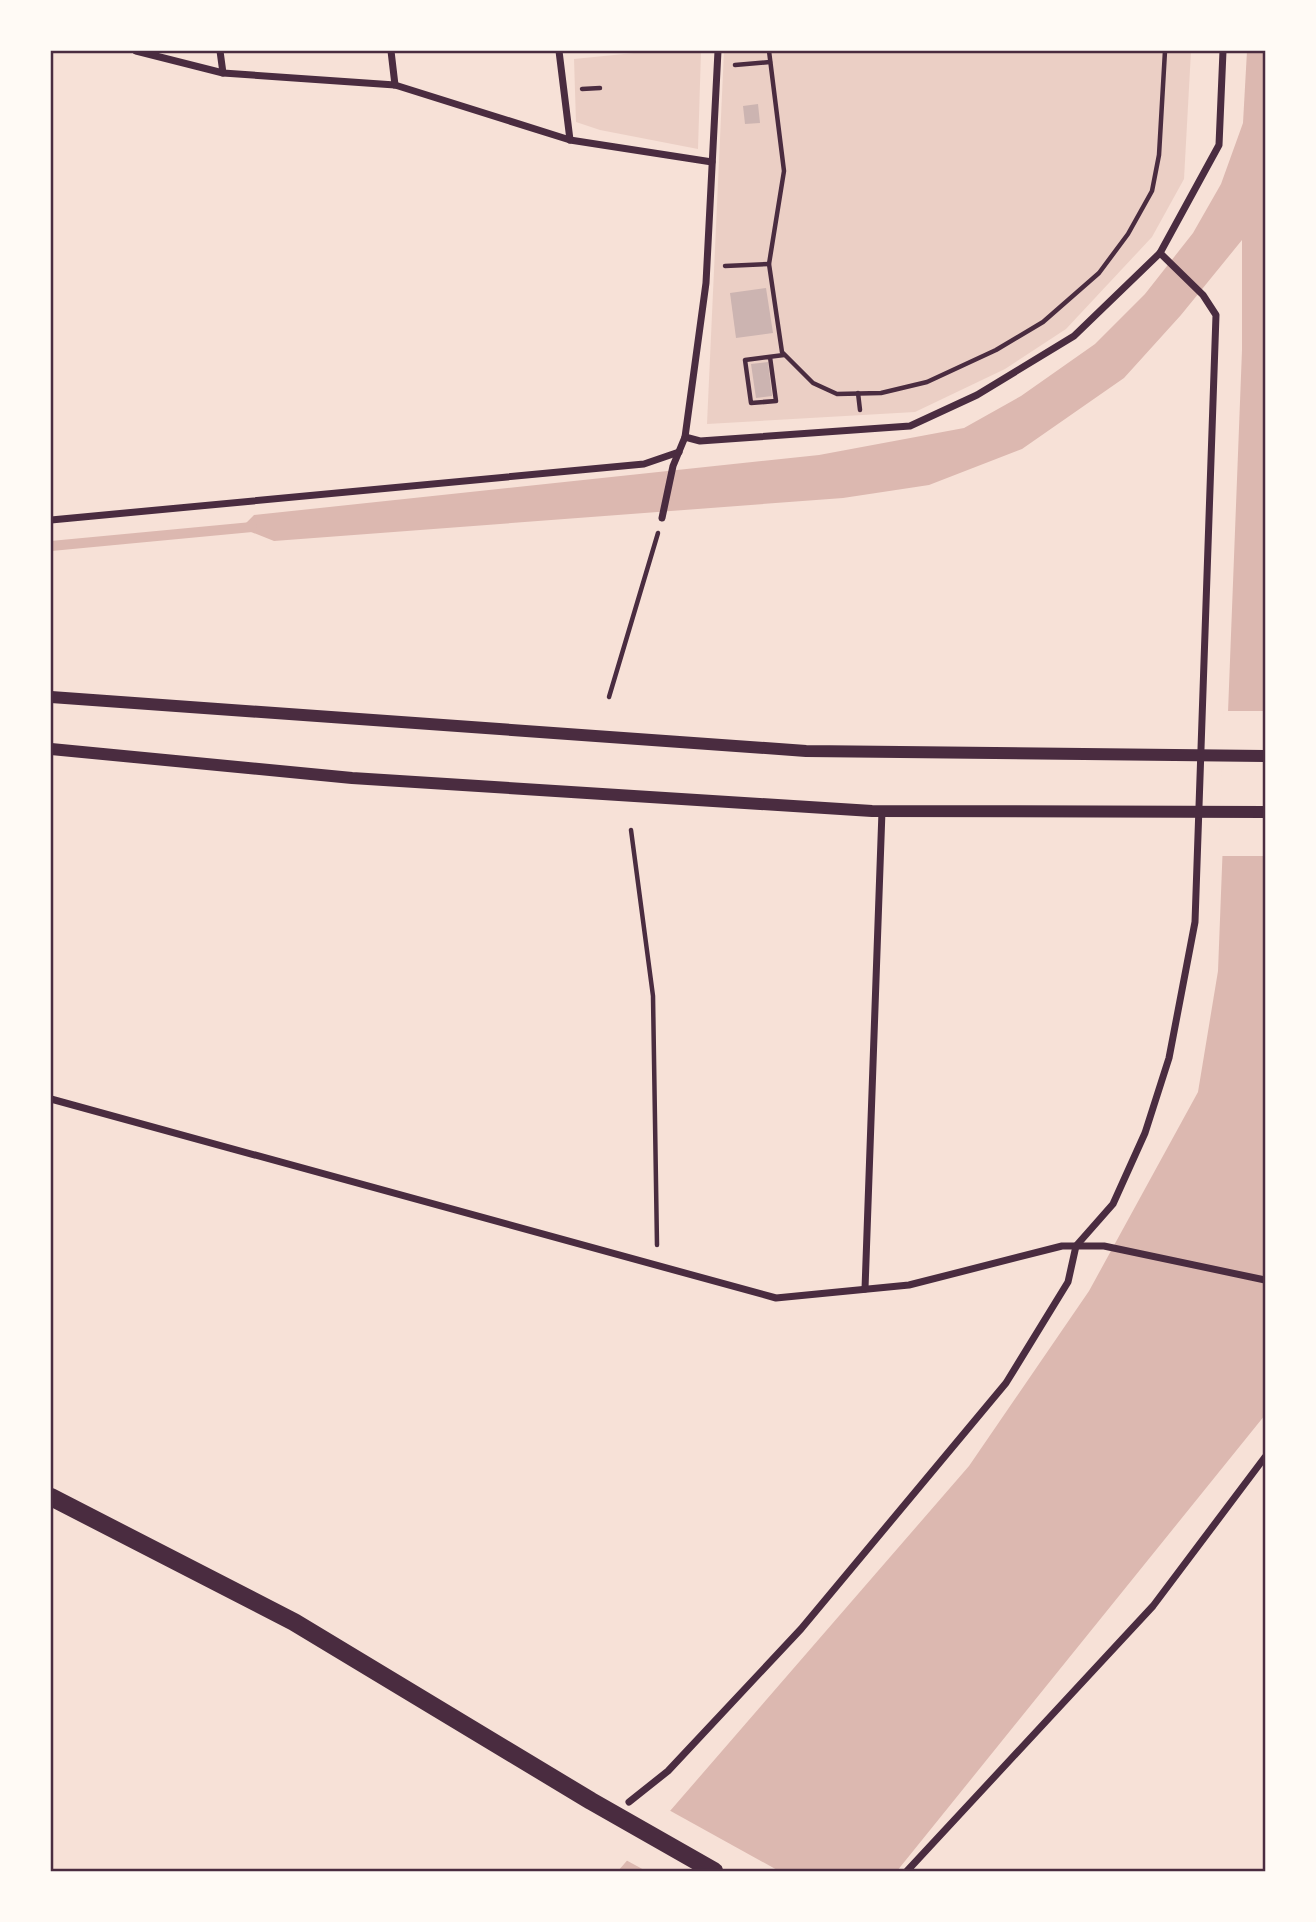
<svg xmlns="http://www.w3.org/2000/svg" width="1316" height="1922" viewBox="0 0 1316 1922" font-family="Raleway,sans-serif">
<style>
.green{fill:#ebcfc5}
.water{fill:#dcb8b0}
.pier{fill:#f7e1d7}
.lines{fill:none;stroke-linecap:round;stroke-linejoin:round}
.stream{stroke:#dcb8b0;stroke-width:10}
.building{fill:#ccb4b1}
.path{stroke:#4a2c40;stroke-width:4.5}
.minor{stroke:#4a2c40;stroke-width:7}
.tertiary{stroke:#4a2c40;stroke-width:12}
.primary{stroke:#4a2c40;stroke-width:18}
.neatline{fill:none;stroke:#4a2c40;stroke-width:2.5}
</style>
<rect width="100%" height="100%" fill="#f7e1d7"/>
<g class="green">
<polygon points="654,51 701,51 698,149 600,130 576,122 574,59"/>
<polygon points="724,51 1191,51 1184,179 1152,237 1066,329 1005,369 915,412 707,424"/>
</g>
<polygon class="water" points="1247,51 1265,51 1265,1415 897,1871 618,1871 969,1466 1089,1291 1198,1092 1218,971 1242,350 1242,240 1181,315 1124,378 1022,449 929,485 843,498 274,541 241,528 254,515 819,455 964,428 1021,396 1095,344 1145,294 1193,233 1221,184 1243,123"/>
<g class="pier">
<polygon points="1224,711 1265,711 1265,856 1219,856"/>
<polygon points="667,1809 779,1871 646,1871 624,1859"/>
</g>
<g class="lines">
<polyline class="stream" points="51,546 252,527"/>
</g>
<g class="building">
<polygon points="758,104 760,123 745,124 743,106"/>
<polygon points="766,288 773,333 736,338 730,293"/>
<polygon points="768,362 772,396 756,398 751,364"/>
</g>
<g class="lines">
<g class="path">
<polyline points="769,51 784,171 769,264 782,352 813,383 837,394 881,393 927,382 996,350 1043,322 1099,273 1128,234 1152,191 1159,155 1165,51"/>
<polyline points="735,65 770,62"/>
<polyline points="582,89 600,88"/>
<polyline points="725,266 769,264"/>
<polyline points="770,357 776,401 751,403 745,360 784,355"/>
<polyline points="858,393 860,410"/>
<polyline points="609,697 658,533"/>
<polyline points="631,830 653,996 657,1245"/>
</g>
<g class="minor">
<polyline points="136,51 223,73 395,85 570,140 712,162"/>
<polyline points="220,51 223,73"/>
<polyline points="391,51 395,85"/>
<polyline points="559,51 570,140"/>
<polyline points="685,437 700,441 910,426 977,395 1074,336 1160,253 1219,145 1223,51"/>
<polyline points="662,518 673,466 685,437 706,283 718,51"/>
<polyline points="51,520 644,464 679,452"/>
<polyline points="51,1099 776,1298 909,1285 1062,1246 1104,1246 1265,1280"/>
<polyline points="865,1289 882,811"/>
<polyline points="629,1802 668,1771 801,1629 1006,1383 1068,1282 1076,1246 1113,1204 1145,1133 1169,1058 1195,922 1216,315 1203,295 1160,253"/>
<polyline points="907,1871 1153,1606 1265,1457"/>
</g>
<g class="tertiary">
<polyline points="51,697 806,751 1265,756"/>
<polyline points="51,749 352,778 872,811 1265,812"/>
</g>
<polyline class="primary" points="51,1497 294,1622 591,1801 714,1871"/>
</g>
<rect width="1316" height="1922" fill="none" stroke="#fffaf5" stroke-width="105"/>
<rect x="52" y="52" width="1212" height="1818" class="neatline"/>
</svg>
